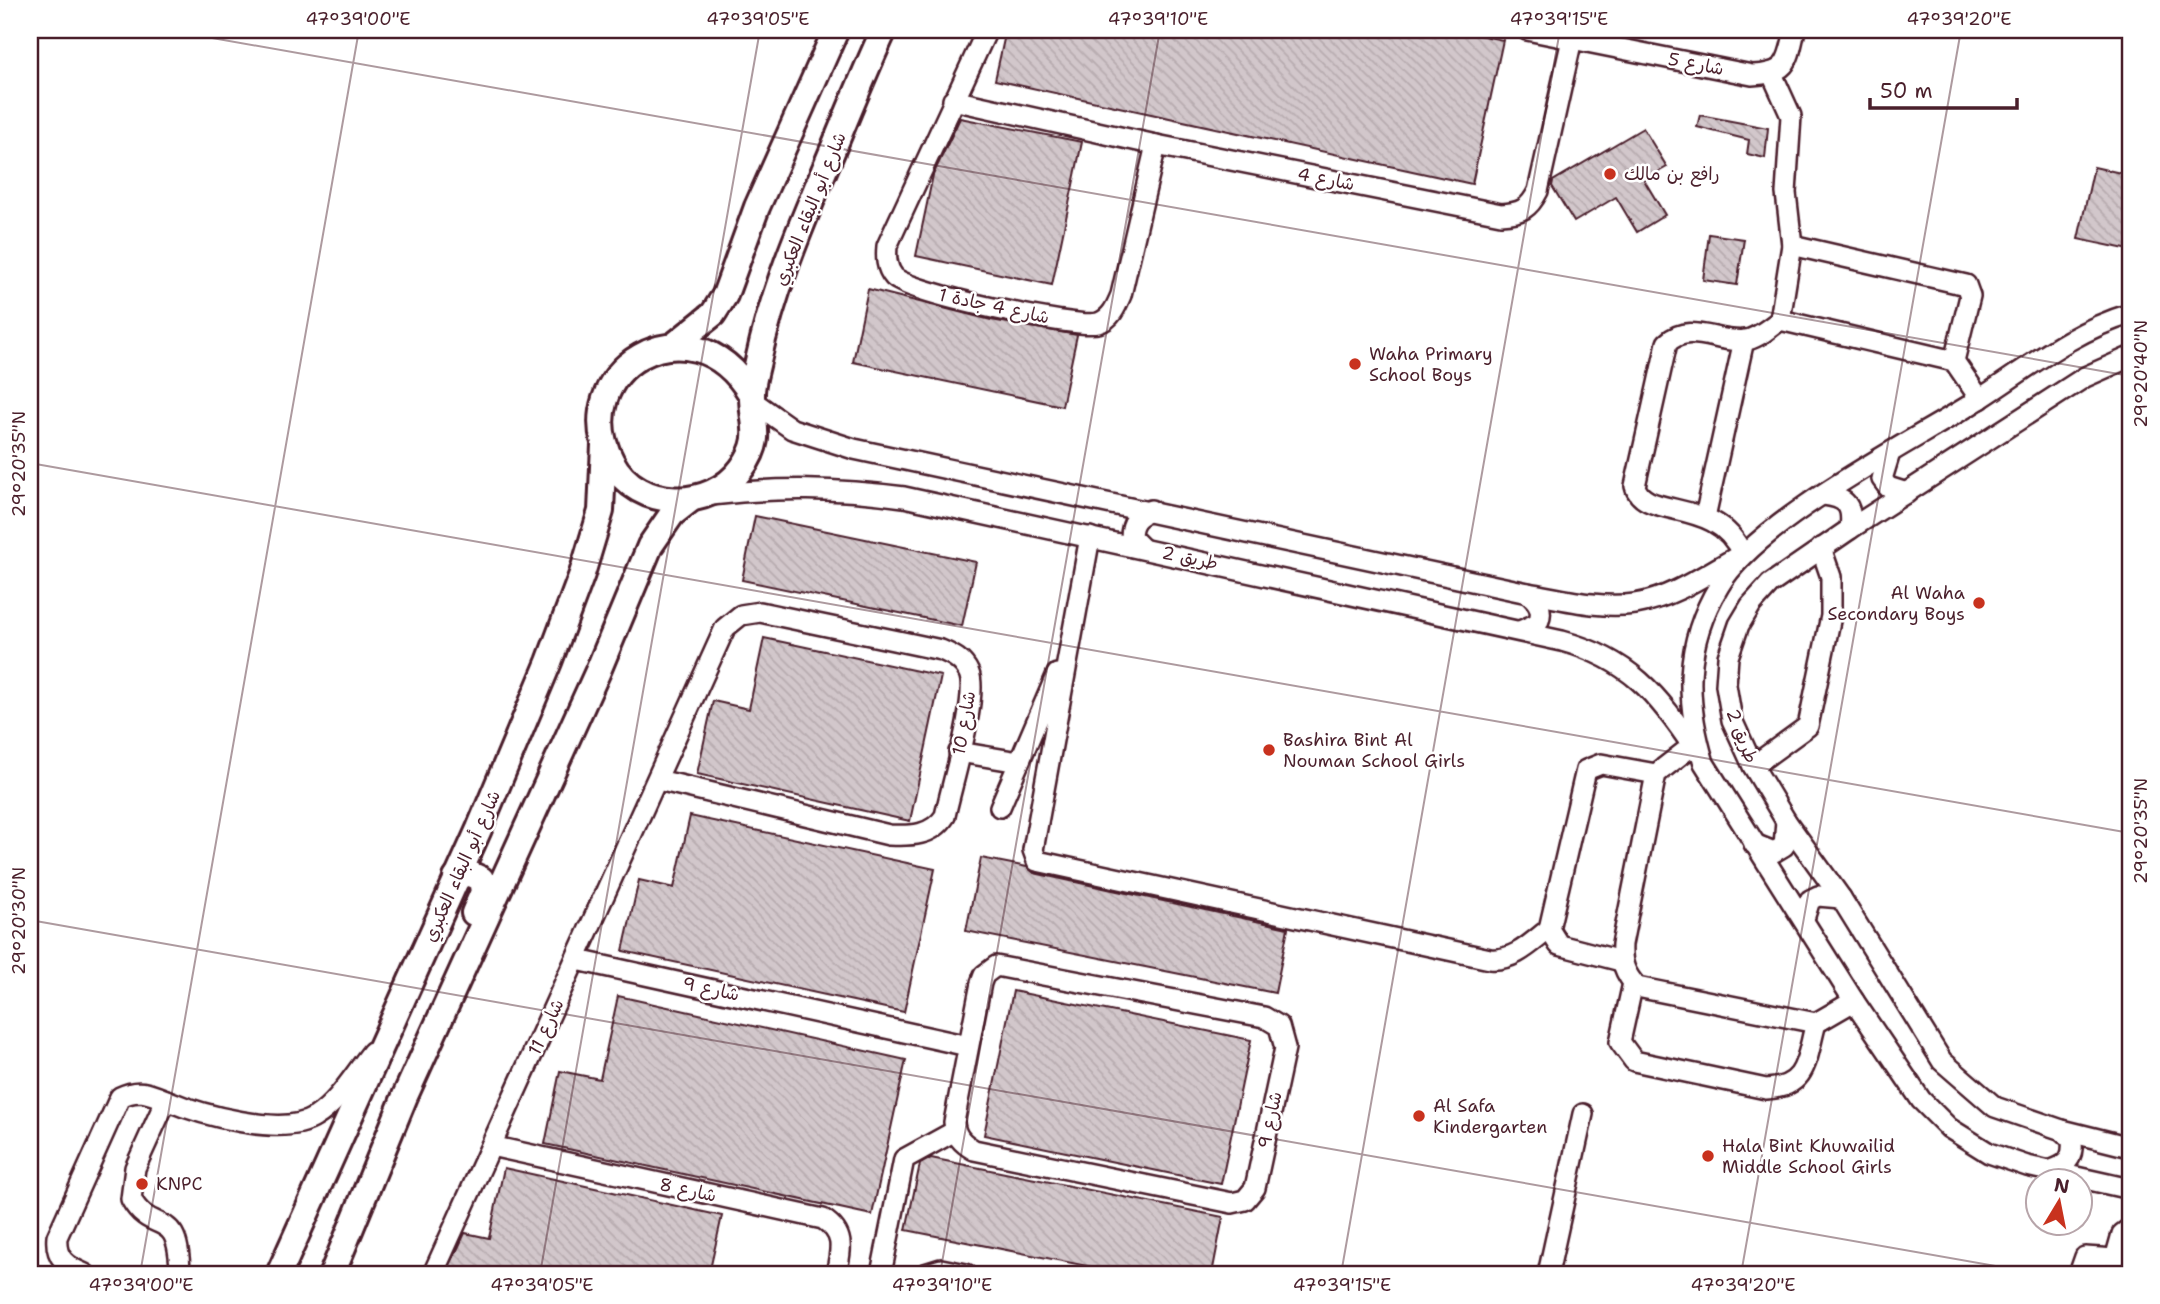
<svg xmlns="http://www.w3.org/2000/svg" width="2160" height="1304" viewBox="0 0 2160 1304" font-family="'Shantell Sans','Playpen Sans Arabic',sans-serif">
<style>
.building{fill:url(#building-back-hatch);stroke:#4a1f2b;stroke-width:2}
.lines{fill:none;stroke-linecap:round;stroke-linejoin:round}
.minor-casing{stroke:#4a1f2b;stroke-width:24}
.major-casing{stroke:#4a1f2b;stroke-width:30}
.minor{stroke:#fff;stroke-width:19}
.major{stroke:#fff;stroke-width:24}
.ticks{fill:none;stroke:#4a1f2b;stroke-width:2;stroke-opacity:0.45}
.poi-dot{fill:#c8321e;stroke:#fff;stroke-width:2.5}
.labels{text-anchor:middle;stroke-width:5;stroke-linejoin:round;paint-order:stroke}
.street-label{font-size:18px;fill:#4a1f2b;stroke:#fff}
.poi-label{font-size:18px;fill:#4a1f2b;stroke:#fff;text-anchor:start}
.neatline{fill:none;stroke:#4a1f2b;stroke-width:2.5}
.ticks-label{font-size:18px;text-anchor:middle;fill:#4a1f2b}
</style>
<defs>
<pattern id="building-back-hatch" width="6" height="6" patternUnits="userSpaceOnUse" patternTransform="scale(1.75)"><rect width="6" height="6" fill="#d2c7cb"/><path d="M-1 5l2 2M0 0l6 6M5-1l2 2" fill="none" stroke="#b6aaae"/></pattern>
</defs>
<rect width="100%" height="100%" fill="#fff"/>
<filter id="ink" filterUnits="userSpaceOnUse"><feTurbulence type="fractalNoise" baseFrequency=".0143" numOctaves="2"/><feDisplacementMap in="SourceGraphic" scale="14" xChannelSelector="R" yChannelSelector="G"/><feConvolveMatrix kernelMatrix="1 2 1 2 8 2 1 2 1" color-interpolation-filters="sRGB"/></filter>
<g filter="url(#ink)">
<g class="building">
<polygon points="1006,30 1454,30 1503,40 1472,184 995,80"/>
<polygon points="1700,115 1768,128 1765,158 1747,154 1749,140 1697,127"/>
<polygon points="960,118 1082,142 1052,285 916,256 933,175"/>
<polygon points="1643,128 1667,167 1644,180 1665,215 1637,232 1616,197 1574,222 1552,186 1553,181"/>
<polygon points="2094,167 2130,175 2130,250 2078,239"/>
<polygon points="1709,234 1744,239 1737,285 1703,280"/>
<polygon points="868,289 991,320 1077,335 1062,406 853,362"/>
<polygon points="755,516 976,562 962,626 742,580"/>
<polygon points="764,638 941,676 910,821 697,774 713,701 749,709"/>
<polygon points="690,816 935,869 904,1012 623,951 639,880 674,888"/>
<polygon points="981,858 1027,867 1034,873 1288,928 1275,993 966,931"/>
<polygon points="1013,991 1251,1040 1221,1184 984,1135"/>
<polygon points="618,996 906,1060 872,1215 545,1144 560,1071 600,1079"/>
<polygon points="931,1158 1223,1217 1212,1274 1127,1274 906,1230 920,1164"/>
<polygon points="504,1168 722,1216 709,1274 446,1274 465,1233 489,1238"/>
</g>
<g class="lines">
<g class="minor-casing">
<g id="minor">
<path d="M987,30L887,246C886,257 886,268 894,277C910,293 1076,329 1098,323C1111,319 1116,307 1121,295L1156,145"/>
<path d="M1527,30L1752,75C1788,74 1788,61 1795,30"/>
<path d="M953,100L1156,145L1501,214C1521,213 1529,209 1538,191L1572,39"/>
<polyline points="1792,245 1966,285 1970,296 1954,361"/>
<path d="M2130,314C2067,333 2025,371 1970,405C1904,446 1756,522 1719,586C1684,644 1685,700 1704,763L1854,1001L1921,1100L1949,1128L1989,1153L2027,1166L2130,1189"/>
<polyline points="1780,320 1954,361 1980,399"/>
<polyline points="2130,357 2085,377 1850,529 1770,584 1751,605 1739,625 1728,657 1726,685 1732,720 1753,766 1786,821 1841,898 1942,1061 1995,1107 2062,1130 2130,1147"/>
<path d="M754,402L792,429L854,449L1528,593C1563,599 1599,609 1635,604C1673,598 1709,572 1742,554C1718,496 1643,520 1635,486L1667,343C1690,321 1720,345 1747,340C1759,337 1770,328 1780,320L1792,245L1786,193L1791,116L1772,74"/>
<polyline points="1889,456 1882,479 1888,487 1907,493"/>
<path d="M711,495C779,487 837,488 904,497L1562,641C1629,659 1658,694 1695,750"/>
<path d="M1824,495C1847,498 1853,506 1850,529"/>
<polyline points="1705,517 1744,340"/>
<path d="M1090,537L1033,850L1037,861L1490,959C1514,961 1531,943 1549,929"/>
<path d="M1142,548L1131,537C1131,522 1137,516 1151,510"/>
<path d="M1520,631L1538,623C1544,610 1538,602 1528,593"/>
<path d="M1692,746L1656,774L1622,944C1621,962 1624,973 1637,987L1816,1023L1854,1001"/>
<polyline points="959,752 1019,762"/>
<polyline points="1753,766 1808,726 1831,616 1831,577 1821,548"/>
<polyline points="1000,807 1057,674"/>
<polyline points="1754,844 1774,852 1784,846 1786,821"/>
<polyline points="1804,919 1810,900 1818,896 1841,898"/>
<polyline points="577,960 968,1046"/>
<polyline points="1621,961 1559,945 1549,929 1586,770 1601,764 1656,774"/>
<path d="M996,966L1264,1017L1279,1026L1285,1048L1255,1188L1245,1200L1232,1203L974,1150C962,1143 955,1136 954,1122L981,983L984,975Z"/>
<path d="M1633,983L1620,1042L1634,1061L1766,1089C1809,1087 1806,1057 1816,1023"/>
<path d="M491,1146L823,1219C846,1234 841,1250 836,1274"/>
<path d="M2048,1171C2066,1166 2074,1160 2072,1140L2062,1130"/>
<path d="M85,1274C66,1266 55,1258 57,1237L120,1097C138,1088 149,1093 166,1100"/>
<path d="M180,1274C179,1204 153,1238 131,1199L135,1168L166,1100C199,1114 283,1138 315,1117C338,1103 355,1073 372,1052"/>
<path d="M433,1274L725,628L741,615L760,612L941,650C953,655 963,660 969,673C979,696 951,787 945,816C932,836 911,836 889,835L658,780"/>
<polyline points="881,1274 904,1159 955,1131"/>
<polyline points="925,1274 941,1269 966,1274"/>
<polyline points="1548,1274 1583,1114"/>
<polyline points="2079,1274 2085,1257 2115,1259 2122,1234 2130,1228"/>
</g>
</g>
<g class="major-casing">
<g id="major">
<polyline points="673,346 713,314 725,295 757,207 836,30"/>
<path d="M751,394C689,292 564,373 612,462C638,511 711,511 742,468C765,437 751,423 752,393C752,383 756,371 758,361C772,294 799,230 826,166C845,121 863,75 884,30"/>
<polyline points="456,878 468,873 481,879 483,892 474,913"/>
<polyline points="279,1274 479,829 549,662 582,574 601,511 604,445"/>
<polyline points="332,1274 405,1096 598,671 650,546 672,514 690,500"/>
</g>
</g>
<use href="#minor" class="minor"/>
<use href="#major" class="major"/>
</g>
</g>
<path class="ticks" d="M167,30L2130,376M30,463L2130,833M30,920L2041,1274M140,1274L359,30M540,1274L760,30M940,1274L1160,30M1341,1274L1560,30M1741,1274L1961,30"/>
<g class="poi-dot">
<circle cx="1610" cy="174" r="7"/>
<circle cx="1355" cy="364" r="7"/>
<circle cx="1979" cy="603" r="7"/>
<circle cx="1269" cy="750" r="7"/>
<circle cx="1419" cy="1116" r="7"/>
<circle cx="1708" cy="1156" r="7"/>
<circle cx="142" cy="1184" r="7"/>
</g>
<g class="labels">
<g class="street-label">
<text transform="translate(1696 64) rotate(11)" y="6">شارع 5</text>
<text transform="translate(1326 179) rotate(11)" y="6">شارع 4</text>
<text transform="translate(810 209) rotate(-68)" y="6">شارع أبو البقاء العكبري</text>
<text transform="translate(994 306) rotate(12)" y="6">شارع 4 جادة 1</text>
<text transform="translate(1190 558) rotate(12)" y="6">طريق 2</text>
<text transform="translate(964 723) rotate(-80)" y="6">شارع 10</text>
<text transform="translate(1742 736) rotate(69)" y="6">طريق 2</text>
<text transform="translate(462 866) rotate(-66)" y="6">شارع أبو البقاء العكبري</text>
<text transform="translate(711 989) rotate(12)" y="6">شارع 9</text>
<text transform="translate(546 1027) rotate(-65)" y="6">شارع 11</text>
<text transform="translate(1270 1120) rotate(-78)" y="6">شارع 9</text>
<text transform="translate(688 1190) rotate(12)" y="6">شارع 8</text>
</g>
<g class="poi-label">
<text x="1624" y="180">رافع بن مالك</text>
<text x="1369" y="360">Waha Primary<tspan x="1369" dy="21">School Boys</tspan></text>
<text x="1965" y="599" text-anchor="end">Al Waha<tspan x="1965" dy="21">Secondary Boys</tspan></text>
<text x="1283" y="746">Bashira Bint Al<tspan x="1283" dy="21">Nouman School Girls</tspan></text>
<text x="1433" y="1112">Al Safa<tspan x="1433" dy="21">Kindergarten</tspan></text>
<text x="1722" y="1152">Hala Bint Khuwailid<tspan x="1722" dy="21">Middle School Girls</tspan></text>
<text x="156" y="1190">KNPC</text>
</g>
</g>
<rect width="2160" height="1304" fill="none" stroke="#fff" stroke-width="77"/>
<g transform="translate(2059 1202) rotate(10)"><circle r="33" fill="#ffffff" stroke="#b7a5aa" stroke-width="2"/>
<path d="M0-5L12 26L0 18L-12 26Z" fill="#c8321e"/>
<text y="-10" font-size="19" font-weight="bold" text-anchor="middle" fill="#4a1f2b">N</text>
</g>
<path d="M1870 98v10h147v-10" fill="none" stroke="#4a1f2b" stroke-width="3.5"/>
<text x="1880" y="98" font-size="21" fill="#4a1f2b" stroke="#ffffff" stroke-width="5" paint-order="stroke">50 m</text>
<rect x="38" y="38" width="2084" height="1228" class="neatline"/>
<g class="ticks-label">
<text x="358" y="25">47°39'00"E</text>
<text x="758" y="25">47°39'05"E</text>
<text x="1158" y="25">47°39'10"E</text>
<text x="1559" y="25">47°39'15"E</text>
<text x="1959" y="25">47°39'20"E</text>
<text transform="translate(2141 374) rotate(-90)" y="6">29°20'40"N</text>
<text transform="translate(19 464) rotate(-90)" y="6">29°20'35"N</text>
<text transform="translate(2141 831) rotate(-90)" y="6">29°20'35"N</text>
<text transform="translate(19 921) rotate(-90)" y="6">29°20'30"N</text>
<text x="141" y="1291">47°39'00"E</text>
<text x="542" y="1291">47°39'05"E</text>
<text x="942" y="1291">47°39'10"E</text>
<text x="1342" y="1291">47°39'15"E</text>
<text x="1743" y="1291">47°39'20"E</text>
</g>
</svg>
